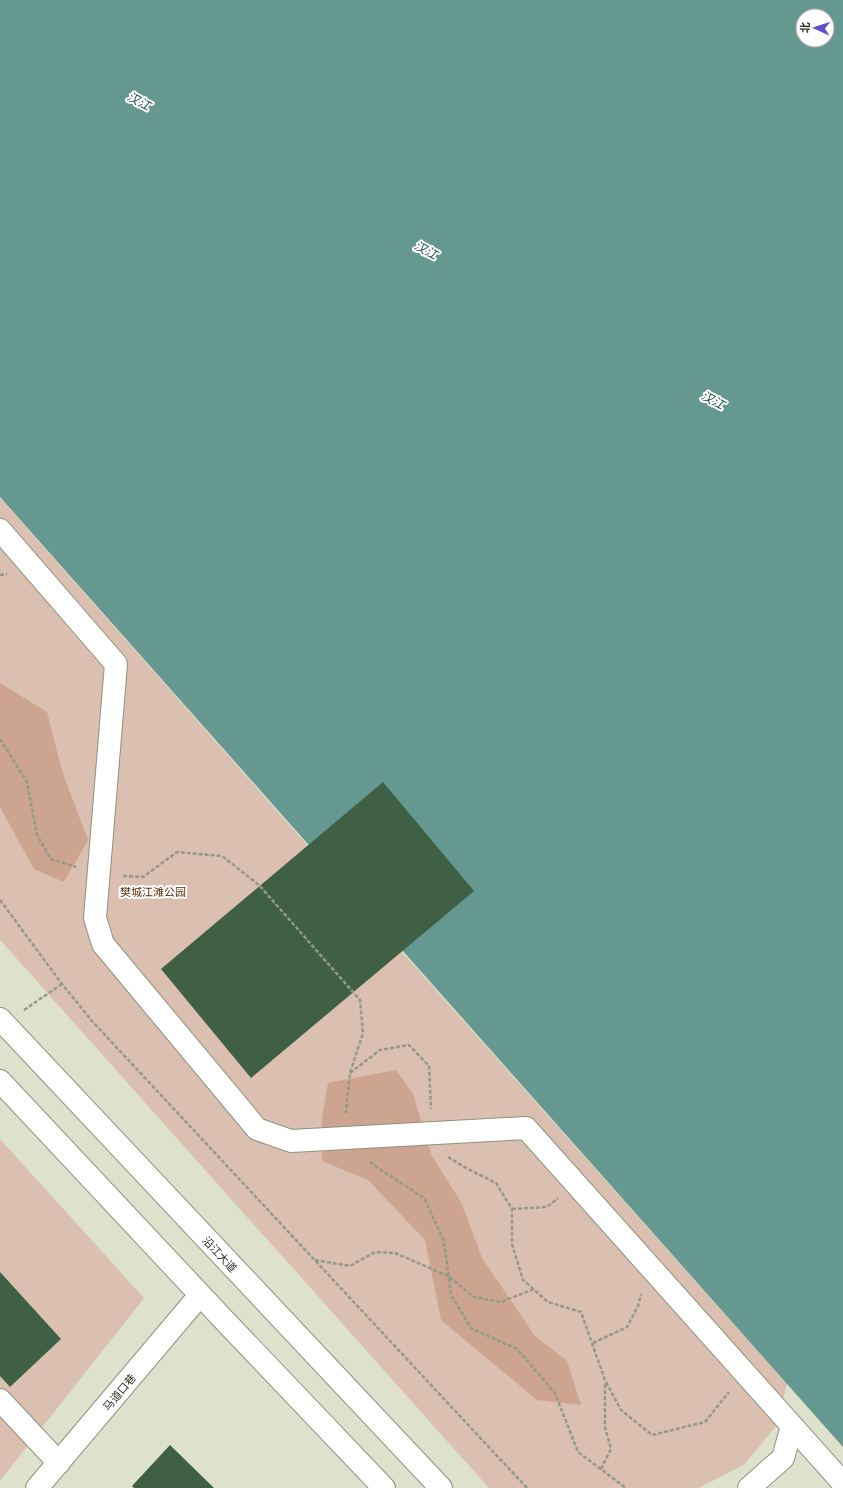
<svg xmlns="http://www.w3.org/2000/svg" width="843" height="1488" font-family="Lato,'Noto Sans SC',sans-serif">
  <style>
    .green { fill: #dbbfb1 }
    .forest { fill: #cca48f }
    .water { fill: #659890; fill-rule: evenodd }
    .building { fill: #406046 }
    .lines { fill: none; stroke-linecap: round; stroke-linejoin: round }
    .minor-casing { stroke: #8e927e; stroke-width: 24 }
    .major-casing { stroke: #8e927e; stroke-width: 24 }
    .path { stroke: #959989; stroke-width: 2.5; stroke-dasharray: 4 2; stroke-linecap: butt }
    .minor { stroke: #fff; stroke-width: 22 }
    .major { stroke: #fff; stroke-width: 22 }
    .labels { text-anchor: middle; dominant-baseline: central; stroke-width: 4; stroke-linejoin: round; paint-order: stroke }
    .park-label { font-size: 11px; fill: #5f2c0b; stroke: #fff }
    .street-label { font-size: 11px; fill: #2c2e26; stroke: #fff }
    .water-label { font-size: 12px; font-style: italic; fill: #1b4943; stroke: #fff }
  </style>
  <rect width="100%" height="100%" fill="#dee2cd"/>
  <!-- green -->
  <path class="green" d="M0,498L401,951L787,1384L776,1426L745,1464L699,1488H489L0,940Z
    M0,1139L144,1298L0,1481Z"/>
  <!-- forest -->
  <path class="forest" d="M0,683L47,712L62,771L88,840L64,882L34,869L0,807Z
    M396,1070L413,1094L432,1156L461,1202L482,1258L535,1336L567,1361L581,1405L537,1400L441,1320L425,1240L368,1180L322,1161V1118L328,1083Z"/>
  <!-- water -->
  <path class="water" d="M0,0H843V1447L0,497ZM803,16H827V40H803Z"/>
  <!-- building -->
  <path class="building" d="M383,782L474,891L251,1078L161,969Z
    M0,1272L61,1339L10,1387L0,1376Z
    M170,1445L214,1488H134L132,1486Z"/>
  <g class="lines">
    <defs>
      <path id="minor" d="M0,530L116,664L95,918L103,944L257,1129L291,1141L526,1128L843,1483
        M0,1400L59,1463
        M37,1488L200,1295
        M749,1488L783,1458L792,1426"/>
      <path id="major" d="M0,1019L441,1488
        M0,1081L223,1319L384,1488"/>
    </defs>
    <!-- minor casing -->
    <use href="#minor" class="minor-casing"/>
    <!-- major casing -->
    <use href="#major" class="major-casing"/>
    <!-- path -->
    <path class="path" d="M0,575L7,574
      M0,739L27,782L37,835L51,859L76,867
      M123,876L143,877L177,852L222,856L259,885L360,1000L363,1033L350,1073L346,1113
      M0,900L62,984L92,1021L527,1488
      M24,1010L62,984
      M350,1073L380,1050L409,1045L429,1066L431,1109
      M448,1157L466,1168L496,1183L512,1209V1244L523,1280L548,1302L581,1312L605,1380L621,1410L652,1435L705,1422L729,1392
      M370,1162L384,1172L424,1198L444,1241L451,1295L471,1328L517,1349L555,1393L578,1452L626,1488
      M512,1209L547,1207L558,1198
      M315,1260L350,1266L375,1252L395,1253L448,1276L474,1297L501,1302L534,1289
      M593,1343L627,1327L638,1306L641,1294
      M601,1469L611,1449L605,1427V1382"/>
    <!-- minor -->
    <use href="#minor" class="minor"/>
    <!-- major -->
    <use href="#major" class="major"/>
  </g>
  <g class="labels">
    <!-- park labels -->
    <g class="park-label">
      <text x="153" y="891">樊城江滩公园</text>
    </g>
    <!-- street labels -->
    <g class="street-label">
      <text transform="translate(220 1254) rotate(47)">沿江大道</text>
      <text transform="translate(119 1392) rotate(-50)">马道口巷</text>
    </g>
    <!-- water labels -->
    <g class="water-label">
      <text transform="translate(139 101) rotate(28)">汉江</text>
      <text transform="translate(426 250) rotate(28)">汉江</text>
      <text transform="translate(713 400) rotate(28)">汉江</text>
    </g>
  </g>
  <!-- north arrow -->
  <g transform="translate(815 28) rotate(273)"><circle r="19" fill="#ffffff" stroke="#ababa8"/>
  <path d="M0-3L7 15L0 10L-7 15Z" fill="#6250c9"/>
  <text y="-6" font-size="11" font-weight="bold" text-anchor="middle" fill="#2c2e26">北</text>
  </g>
</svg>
